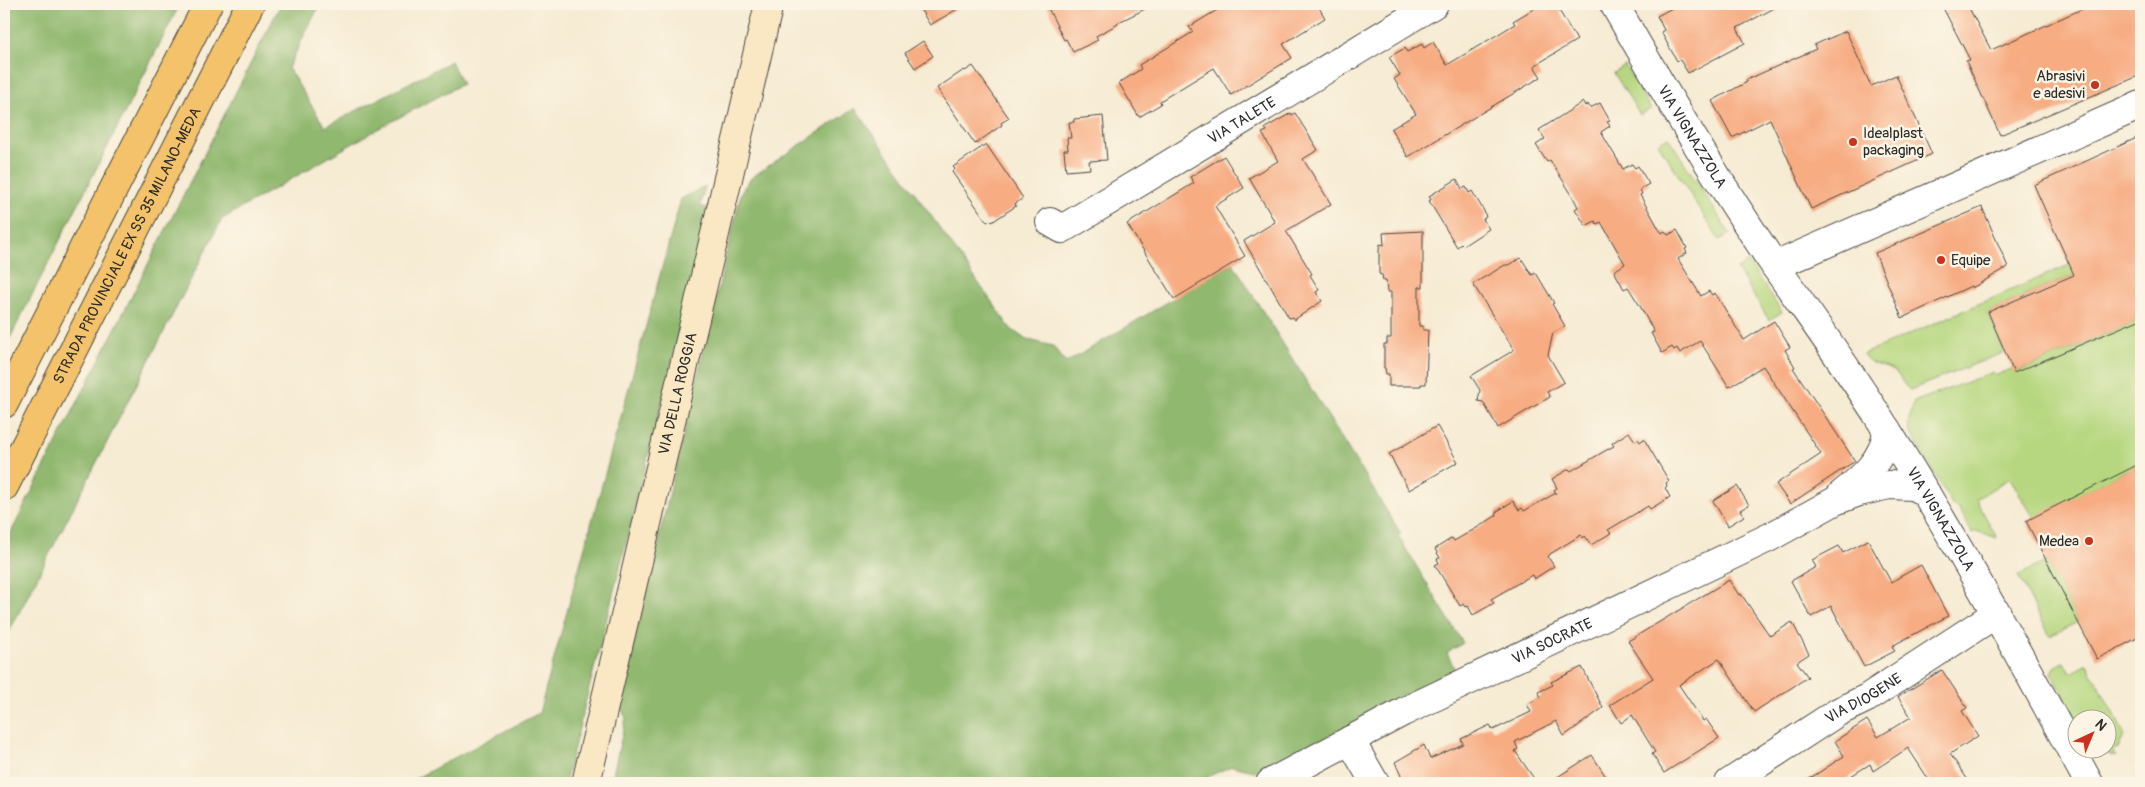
<svg xmlns="http://www.w3.org/2000/svg" width="2145" height="787" font-family="Pangolin,sans-serif">
  <style>
    .green { fill: #b6d77f; stroke: #708155 }
    .forest { fill: #90b86e; stroke: #5e724c }
    .building { fill: #f7ac82 }
    .lines { fill: none; stroke-linecap: round; stroke-linejoin: round }
    .street-casing { stroke: #494844; stroke-width: 30 }
    .secondary-casing { stroke: #494844; stroke-width: 30 }
    .highway-casing { stroke: #494844; stroke-width: 30 }
    .street { stroke: #fff; stroke-width: 28 }
    .secondary { stroke: #fae7c3; stroke-width: 28 }
    .highway { stroke: #f3c26a; stroke-width: 28 }
    .poi-dot { fill: #c8321e; stroke: #fcf5e5; stroke-width: 2 }
    .labels { text-anchor: middle; dominant-baseline: central; stroke-width: 5; stroke-linejoin: round; paint-order: stroke }
    .poi-label { font-size: 15px; fill: #2b2b2b; stroke: #fcf5e5; text-anchor: end }
    .street-label { font-size: 15px; fill: #2b2b2b; stroke: #fcf5e5 }
  </style>
  <rect width="100%" height="100%" fill="#fcf5e5"/>
  <filter id="ink" filterUnits="userSpaceOnUse"><feTurbulence type="fractalNoise" baseFrequency=".02" numOctaves="2"/><feDisplacementMap in="SourceGraphic" scale="10" xChannelSelector="R" yChannelSelector="G"/><feConvolveMatrix kernelMatrix="1 2 1 2 8 2 1 2 1" color-interpolation-filters="sRGB"/></filter>
  <filter id="wash" filterUnits="userSpaceOnUse"><feTurbulence type="fractalNoise" baseFrequency=".0096" numOctaves="4" result="noise"/><feDisplacementMap in="SourceGraphic" scale="20" xChannelSelector="R" yChannelSelector="G"/><feGaussianBlur stdDeviation="1.12" result="paint"/><feColorMatrix in="noise" values="0 0 0 0 0 0 0 0 0 0 0 0 0 0 0 0 0 1.4 0 .05"/><feComposite in="paint" operator="in"/></filter>
  <g filter="url(#wash)">
    <rect width="100%" height="100%" fill="#f6ebd3"/>
    <!-- green -->
    <path class="green" d="M1625,66L1651,109L1640,115L1614,73Z
      M1668,137L1730,234L1719,240L1658,143Z
      M2141,234V246L1988,312L2005,352L1910,390C1903,385 1902,379 1897,374C1888,364 1872,369 1863,354Z
      M1748,262L1782,312L1769,320L1737,269Z
      M2141,319V463L2034,518L2010,478L1976,499L1997,538L1976,531L1972,533L1959,509L1953,506L1910,432L1908,423L1914,402L1993,372L1995,376L2012,368L2015,373Z
      M2047,561L2078,622L2050,636L2018,576Z
      M2064,662L2070,673L2087,664L2125,735L2118,748L2113,751L2117,757L2096,750H2108V720L2077,721L2052,673L2055,667Z"/>
    <!-- forest -->
    <path class="forest" d="M4,4H180L4,350Z
      M281,4H320L288,68L325,127L451,61L462,84L383,126L222,219L4,642V546Z
      M855,108L1011,329L1025,339L1053,346L1066,363L1233,263L1401,534L1398,536L1463,643L1447,653L1457,674L1263,773L1232,766L1209,776L1205,783H611L626,718L619,705L742,190L752,177Z
      M705,186L700,206L711,209L565,783H407L539,713L681,199Z"/>
    <g id="blocks">
      <!-- building -->
      <path class="building" d="M917,4H966L930,25Z
        M1046,4H1155L1117,23L1118,24L1096,36L1098,40L1073,52L1066,39L1064,40Z
        M1227,4H1317L1325,18L1283,44L1292,58L1231,95L1214,68L1160,101L1161,104L1139,117L1119,83L1141,69L1139,65L1193,32L1189,27Z
        M1542,4H1555L1577,40L1534,66L1541,77L1408,157L1391,129L1416,114L1394,79L1400,75L1389,57L1405,48L1407,52L1422,44L1424,48L1433,42L1447,65L1515,24L1513,21Z
        M1680,4H1782L1737,28L1745,43L1688,73L1680,60L1677,61L1661,32L1664,30L1657,16Z
        M1941,4H1967L1991,50L2093,4H2141V75L2000,135L1966,61L1970,60Z
        M1846,31L1871,86L1896,75L1932,154L1811,209L1770,119L1732,138L1712,101L1747,82L1746,80L1816,49L1814,45Z
        M923,41L933,56L915,68L905,53Z
        M973,66L1009,118L1001,123L1002,125L975,144L937,88L964,70L965,71Z
        M1583,102L1585,106L1588,104L1590,108L1600,103L1610,121L1607,122L1610,126L1601,132L1605,139L1623,169L1632,164L1635,168L1638,166L1649,184L1640,189L1642,194L1640,195L1659,229L1662,233L1665,231L1668,235L1677,230L1687,248L1685,249L1687,253L1678,259L1701,296L1709,291L1712,295L1715,293L1744,340L1774,321L1790,347L1785,350L1795,367L1793,368L1855,461L1790,504L1776,484L1821,454L1763,366L1729,387L1700,341L1680,353L1677,348L1674,350L1672,347L1662,353L1651,333L1654,332L1640,306L1628,287L1624,289L1614,271L1625,264L1601,222L1597,224L1595,221L1586,226L1575,209L1578,207L1572,195L1550,160L1547,162L1536,145L1545,139L1539,130Z
        M1291,113L1292,115L1295,113L1318,150L1303,159L1331,204L1286,231L1312,274L1310,275L1319,290L1316,292L1322,301L1294,320L1292,317L1289,318L1244,241L1275,222L1249,178L1278,161L1262,133L1267,131L1265,128Z
        M1103,116L1107,160L1089,161L1090,169L1066,171L1064,150H1068L1067,138H1071L1069,122H1074V119Z
        M2141,136V319L2014,373L1988,312L2074,275L2034,185Z
        M986,144L1023,198L1015,204L1016,206L992,222L990,220L987,222L952,172L955,169L953,167Z
        M1224,156L1244,188L1215,206L1245,256L1174,299L1127,224L1194,183L1190,177Z
        M1457,179L1462,189L1466,187L1469,193L1472,191L1484,211L1486,217L1483,219L1489,229L1463,246L1461,244L1457,247L1429,201L1431,200L1429,196Z
        M1982,207L2008,267L1972,288L1971,286L1902,318L1875,253Z
        M1423,231V287H1419V326H1423V330H1428L1426,384H1421V386H1389V374H1386L1385,368H1384V344H1387V338H1391V292H1387L1386,281H1383L1382,275L1379,274V250L1380,244L1384,245L1383,233Z
        M1521,258L1532,275L1536,273L1554,303L1552,304L1565,326L1553,333L1548,355L1564,382L1547,392L1550,397L1498,428L1483,402L1478,401L1480,390L1471,376L1514,350L1473,284L1505,265H1508Z
        M1437,426L1458,462L1409,490L1389,454Z
        M1629,432L1635,441L1638,439L1640,442L1644,439L1669,481L1666,483L1667,486L1665,488L1670,497L1650,509L1648,506L1608,530L1611,533L1591,545L1585,536L1583,538L1581,535L1550,554L1548,557L1554,566L1534,579L1532,575L1510,588L1491,599L1494,603L1473,615L1468,606L1466,607L1464,604L1460,606L1435,565L1439,563L1437,559L1440,558L1435,549L1452,538L1454,541L1480,526L1497,515L1496,512L1513,501L1519,510L1522,508L1524,511L1556,493L1554,490L1557,488L1552,479L1569,469L1571,471L1603,452L1614,446L1612,443Z
        M2141,463V636L2097,659L2026,521Z
        M1737,486L1749,505L1740,510L1744,516L1728,526L1713,501Z
        M1868,540L1891,582L1921,565L1948,616L1892,646L1895,651L1864,667L1831,606L1811,617L1791,581L1816,567L1812,560L1839,546L1843,553Z
        M1729,580L1739,595L1741,594L1770,636L1792,622L1809,654L1797,662L1808,677L1754,712L1719,659L1679,685L1703,721L1706,719L1719,738L1664,773L1652,754L1655,752L1632,715L1621,723L1610,705L1653,678L1628,641Z
        M1582,667L1603,708L1564,736L1556,721L1515,742L1518,749L1515,751L1537,783H1404L1395,762L1424,745L1430,759L1463,744L1461,739L1490,725L1493,730L1531,712L1527,704L1541,697L1538,692L1553,685L1551,682Z
        M1942,670L1967,708L1962,711L1978,736L1950,754L1970,783H1931L1908,748L1873,771L1870,764L1840,783H1803L1844,756L1835,741L1867,720L1878,737L1911,717L1898,697Z
        M1592,755L1610,783H1548Z"/>
    </g>
  </g>
  <g filter="url(#ink)">
    <use href="#blocks" fill-opacity="0" stroke="#494844" stroke-width="1"/>
    <g class="lines">
      <defs>
        <g id="street">
          <path id="s1" d="M1614,4C1665,93 1717,181 1775,266C1809,315 1844,363 1876,413C1953,533 2021,658 2089,783"/>
          <path id="s2" d="M1050,222L1062,229L1434,4"/>
          <path d="M1775,266L2141,105"/>
          <path d="M1841,495C1862,478 1885,459 1887,430"/>
          <path d="M1350,740L1375,783"/>
          <path id="s3" d="M1270,783L1403,712L1770,537L1835,501L1859,492L1889,485L1913,486L1926,493"/>
          <path id="s4" d="M1729,783L1838,712L1867,698L1997,613"/>
        </g>
        <g id="secondary">
          <path id="s5" d="M586,783L769,4"/>
        </g>
        <g id="highway">
          <path d="M4,404L208,4"/>
          <path id="s6" d="M4,487L250,4"/>
        </g>
      </defs>
      <!-- street casing -->
      <use href="#street" class="street-casing"/>
      <!-- secondary casing -->
      <use href="#secondary" class="secondary-casing"/>
      <!-- highway casing -->
      <use href="#highway" class="highway-casing"/>
      <!-- street -->
      <use href="#street" class="street"/>
      <!-- secondary -->
      <use href="#secondary" class="secondary"/>
      <!-- highway -->
      <use href="#highway" class="highway"/>
    </g>
  </g>
  <!-- markers -->
  <g class="poi-dot">
    <circle cx="2095" cy="85" r="5"/>
    <circle cx="1853" cy="142" r="5"/>
    <circle cx="1941" cy="260" r="5"/>
    <circle cx="2089" cy="541" r="5"/>
  </g>
  <g class="labels">
    <!-- poi labels -->
    <g class="poi-label">
      <text x="2085" y="76">Abrasivi<tspan x="2085" dy="17">e adesivi</tspan></text>
      <text x="1863" y="133" text-anchor="start">Idealplast<tspan x="1863" dy="17">packaging</tspan></text>
      <text x="1951" y="260" text-anchor="start">Equipe</text>
      <text x="2079" y="541">Medea</text>
    </g>
    <!-- street labels -->
    <g class="street-label">
      <text stroke="none"><textPath href="#s2" startOffset="224">VIA TALETE</textPath></text>
      <text stroke="none"><textPath href="#s1" startOffset="154">VIA VIGNAZZOLA</textPath></text>
      <text stroke="none"><textPath href="#s6" startOffset="271">STRADA PROVINCIALE EX SS 35 MILANO-MEDA</textPath></text>
      <text stroke="none"><textPath href="#s5" startOffset="400">VIA DELLA ROGGIA</textPath></text>
      <text stroke="none"><textPath href="#s1" startOffset="610">VIA VIGNAZZOLA</textPath></text>
      <text stroke="none"><textPath href="#s3" startOffset="316">VIA SOCRATE</textPath></text>
      <text stroke="none"><textPath href="#s4" startOffset="159">VIA DIOGENE</textPath></text>
    </g>
  </g>
  <!-- margin -->
  <rect width="2145" height="787" fill="none" stroke="#fcf5e5" stroke-width="20"/>
  <!-- north arrow -->
  <g transform="translate(2092 734) rotate(44)"><circle r="24" fill="#fcf5e5" stroke="#a8a49b"/>
  <path d="M0-4L9 19L0 12L-9 19Z" fill="#c8321e"/>
  <text y="-8" font-size="14" font-weight="bold" text-anchor="middle" fill="#2b2b2b">N</text>
  </g>
</svg>
